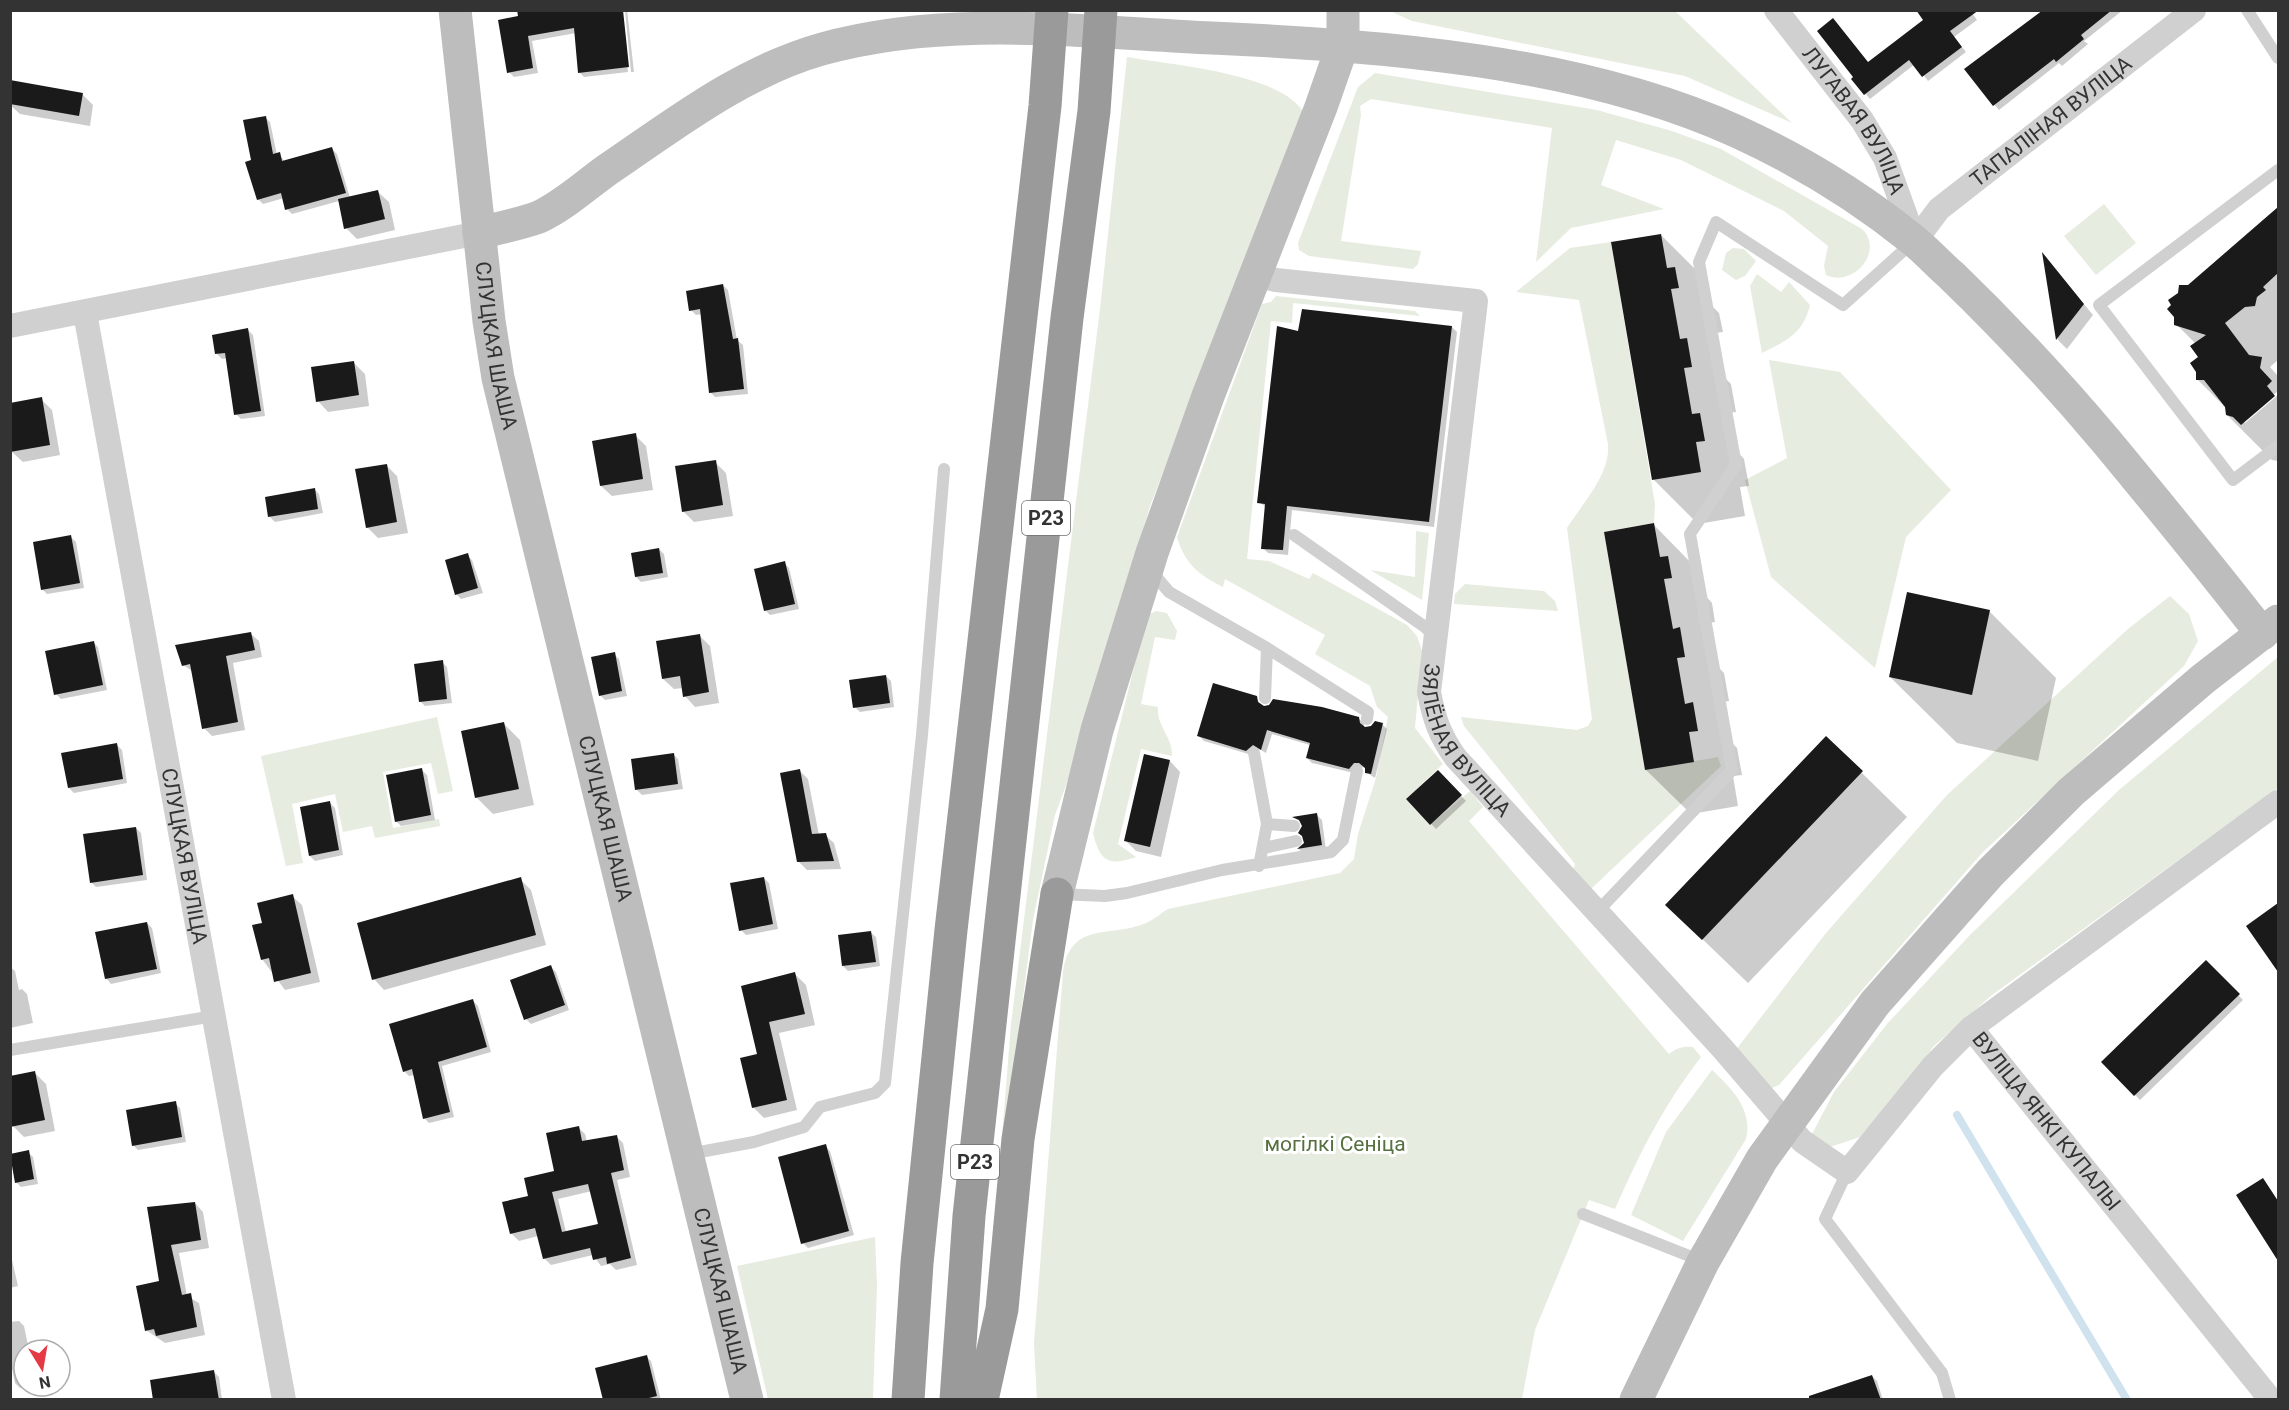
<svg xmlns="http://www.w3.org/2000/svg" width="2289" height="1410" font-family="Roboto,sans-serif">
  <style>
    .green { fill: #e6ecdf }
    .shadow { fill: #0003; fill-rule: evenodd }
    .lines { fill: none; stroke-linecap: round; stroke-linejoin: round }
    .stream { stroke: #cfe2ee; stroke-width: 8 }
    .building { fill: #1a1a1a; fill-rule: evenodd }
    .lane { stroke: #d0d0d0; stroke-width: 12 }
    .street { stroke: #d0d0d0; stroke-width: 24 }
    .secondary { stroke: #bdbdbd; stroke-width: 33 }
    .highway { stroke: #9a9a9a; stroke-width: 33 }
    .labels { text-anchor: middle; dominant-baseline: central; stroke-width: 6; stroke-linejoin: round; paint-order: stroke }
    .shield { fill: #fff; stroke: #707070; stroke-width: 1.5 }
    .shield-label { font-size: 20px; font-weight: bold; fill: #333 }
    .street-label { font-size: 21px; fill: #333; stroke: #fff }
    .park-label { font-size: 21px; fill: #56703f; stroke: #fff }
  </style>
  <rect width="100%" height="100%" fill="#fff"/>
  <!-- green -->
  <path class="green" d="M1390,11H1675L1792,123L1685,76L1412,21Z
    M1127,57C1170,65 1285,73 1305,115L1150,506L1080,747L1055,815L1033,920L997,1199L1011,1024L1100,309Z
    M1375,73L1597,110L1672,131L1721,149L1862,229C1885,251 1853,288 1826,275L1824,266L1828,246L1784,211L1681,160L1616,140L1601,185L1664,209L1571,228L1536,262L1552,128L1371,99L1360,106L1361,115L1341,241L1421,251L1418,264L1413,269L1309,256L1299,250L1298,243L1358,87Z
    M2104,204L2136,243L2096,275L2064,236Z
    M1611,242L1655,504L1654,523L1604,532L1645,770L1718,757L1721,766L1591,889L1573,870L1575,864L1464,726L1461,717L1577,730L1588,726L1592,719L1567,528C1582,504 1611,474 1608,444L1579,300L1516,292L1570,248Z
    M1733,248L1744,249L1756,261L1745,276L1736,280L1722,270L1726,253Z
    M1757,274L1781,292L1789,282L1810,305C1803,334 1786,341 1762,353L1750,286Z
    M1276,296L1415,311L1420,316L1293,303L1292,323L1271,321L1247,559L1269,561L1309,579L1313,573L1407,625L1417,636L1422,651L1415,728L1443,764L1406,799L1430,825L1470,791L1483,807L1469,821L1669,1054C1677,1048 1682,1046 1693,1047L1701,1057C1662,1108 1641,1151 1615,1209L1589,1200L1535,1330L1522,1399L1037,1400L1034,1343L1063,972C1071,919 1113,939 1148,922C1155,919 1161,913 1168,909L1340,873L1354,859L1358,834L1376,778L1388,717L1377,707L1370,686L1315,654L1325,635L1225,579L1223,587C1199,575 1185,564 1177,537L1262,304L1271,302Z
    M1769,360L1840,372L1951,490L1906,537L1875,668L1771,577L1745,480L1787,458Z
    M1416,531L1429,533L1422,600L1370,570L1415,577Z
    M1465,584L1544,591L1555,601L1558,611L1454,604L1455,594Z
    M2170,596L2189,614L2198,641L2184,666L1982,853L1779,1085L1772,1088L1735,1051L1826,933L1947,795L2128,629Z
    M1156,611L1167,613L1177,631L1175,640L1155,637L1141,704L1158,707C1156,726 1173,737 1172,756L1141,749L1118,844L1136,857C1108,867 1100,861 1093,833L1147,615Z
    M2278,657V788L1992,995L1934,1046L1901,1090L1860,1137L1827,1148L1812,1134L1834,1092L1887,1024L1970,935L2119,790Z
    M437,717L453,791L438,794L431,763L383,772L393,828L439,819L440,826L375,838L372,826L343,832L335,794L292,804L303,863L286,866L261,756Z
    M1712,1070C1732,1089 1753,1109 1746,1139L1683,1241L1631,1215L1666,1132Z
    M875,1237L877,1286L873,1399H768L737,1266Z"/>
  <!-- shadow -->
  <path class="shadow" d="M622,10L628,72L584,77L579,72L576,33L532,41L538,73L514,77L509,72L520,17Z
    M625,10H627L634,72H631Z
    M1970,10L1977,20L1954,37L1966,52L1928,81L1915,64L1870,99L1853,79L1868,64Z
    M2046,10H2123L2084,41L2088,44L2062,66L2059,63L1999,110L1966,70Z
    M10,94H82L93,105L90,126L20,114L10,105Z
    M265,117L270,122L277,155L279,154L285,162L332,149L337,154L350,198L378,192L389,202L395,230L357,239L346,228L339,201L292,214L287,209L284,198L263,204L258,199L253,161Z
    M2278,209V360L2270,367L2278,376V391L2243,421L2245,423L2278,395V461L2272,460L2227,415V409L2197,379L2200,357L2196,344L2176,324L2188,286Z
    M1661,235L1706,280L1710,304L1719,313L1723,332L1715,333L1722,375L1731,384L1736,412L1728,413L1735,449L1744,459L1749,486L1740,487L1745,516L1698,524L1654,480Z
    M2044,256L2093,315L2067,349L2058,340Z
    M723,285L728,290L737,340L743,345L748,394L715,397L710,392L702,314L696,315L691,310Z
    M1452,327L1457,332L1434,527L1292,510L1288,555L1268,553L1263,548L1266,507L1259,502L1300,333Z
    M248,330L253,335L265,416L241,419L236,414L228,358L222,359L217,354Z
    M354,363L365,374L369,406L328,412L318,401Z
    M41,399L52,410L60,455L23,462L12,452Z
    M635,435L646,446L653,490L612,496L601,486Z
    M715,462L726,473L733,516L694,522L683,511Z
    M386,465L397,476L408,533L378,538L367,527Z
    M314,489L319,494L323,513L275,522L270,517Z
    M1654,525L1698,570L1703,593L1712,603L1715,622L1708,623L1715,664L1724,673L1729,701L1721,702L1728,739L1737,748L1742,775L1733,776L1738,806L1691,814L1646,770Z
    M71,537L76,542L84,588L47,594L42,589Z
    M659,549L664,554L668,577L641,582L636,577Z
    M467,555L472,560L483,593L461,599L456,594Z
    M784,563L789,568L799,609L770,615L765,610Z
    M1989,611L2056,678L2038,761L1957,743L1890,677Z
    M251,634L259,641L262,657L233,663L245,730L212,736L204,728L194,672L183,665Z
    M699,635L710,646L719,703L695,707L685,696L683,688L674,689L663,679Z
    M93,642L98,647L107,690L61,699L56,694Z
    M614,654L619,659L627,696L605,700L600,695Z
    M442,662L447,667L452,703L425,706L420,701Z
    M886,676L891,681L894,707L860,712L855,707Z
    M1256,697L1262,707L1358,718L1364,723V729L1382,724L1387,729L1375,778L1366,772V767L1359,768L1354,773L1312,763L1307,758L1310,745L1272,734L1266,753L1259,749L1252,755L1204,741L1199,736Z
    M504,724L520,740L534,805L493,814L477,798Z
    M1826,738L1907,817L1748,983L1667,905Z
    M117,745L122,750L127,783L74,793L69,788Z
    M673,754L678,759L683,789L642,795L637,790Z
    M1170,761L1180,772L1161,857L1136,851L1125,840Z
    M422,770L427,775L435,820L401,826L396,821Z
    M799,770L808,779L819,835H825L834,843L841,869L807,870L798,861Z
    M1438,772L1466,801L1436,829L1408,799Z
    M330,803L335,808L343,855L315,861L310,856Z
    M1317,815L1322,820L1326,850L1303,854L1299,849L1306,843L1302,823L1295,818Z
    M136,828L141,833L147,880L96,887L91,882Z
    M764,878L769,883L778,929L746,935L741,930Z
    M520,879L531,890L546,945L384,990L374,979Z
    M292,896L302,905L320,982L285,990L262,959L263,924Z
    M2278,905V963L2276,964L2248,926Z
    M147,923L152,928L161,973L111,984L106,978Z
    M870,932L876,937L880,966L848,971L843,966Z
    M2206,962L2243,1000L2140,1100L2103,1062Z
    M10,967L15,971L19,990L22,989L27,994L33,1023L10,1028Z
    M551,967L556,972L569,1010L531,1024L526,1019Z
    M795,974L806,985L815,1025L779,1033L797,1110L764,1118L753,1107L759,1055L742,987Z
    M473,1001L478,1006L491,1052L442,1066L454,1117L429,1123L424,1118L414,1075L409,1076L404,1071Z
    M35,1073L46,1084L55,1131L24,1137L13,1126Z
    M175,1103L180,1108L186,1142L138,1150L133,1145Z
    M578,1127L585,1134L587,1142L616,1136L623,1143L630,1177L617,1180L637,1265L616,1270L610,1264L601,1266L593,1255L551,1265L544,1258L538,1236L519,1241L512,1234L504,1203L530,1197L555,1172ZM592,1191L600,1225L566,1232L558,1199Z
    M825,1146L830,1151L854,1235L808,1248L803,1243Z
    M28,1152L33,1157L38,1184L21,1187L16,1182Z
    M2263,1179L2278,1201V1247L2275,1250Z
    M195,1203L203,1212L209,1248L179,1253L187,1296L199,1303L205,1335L165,1343L146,1330L161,1283L149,1208Z
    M10,1251L18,1286L10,1288Z
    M19,1321L24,1326L29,1350H24V1386H29L20,1388L15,1383L10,1359V1322Z
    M646,1356L651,1361L661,1400H604Z
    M214,1372L219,1377L222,1400H155Z
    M1872,1376L1877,1381L1883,1400H1828Z"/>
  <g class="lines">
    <!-- stream -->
    <path class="stream" d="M1957,1115L2127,1400"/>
  </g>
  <!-- building -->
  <path class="building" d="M517,10H623L629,67L578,73L574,28L528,36L533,68L507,73L498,20L518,16Z
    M1916,10H1979L1950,31L1962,47L1922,77L1909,60L1864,95L1851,79L1853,77L1817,31L1833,18L1868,62L1923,20Z
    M2043,10H2112L2081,35L2084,39L2056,62L2054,59L1993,106L1964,69Z
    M10,80L83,93L79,116L10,104Z
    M266,116L273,154L280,152L282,161L332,147L346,193L285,210L281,193L257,200L245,162L251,160L243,120Z
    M378,190L385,219L344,229L338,199Z
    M2278,207V273L2263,287L2266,290L2257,297L2255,306L2245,307L2225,323L2249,355L2262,357L2260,368L2272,381L2267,386L2275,396L2241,425L2233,417L2226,415L2225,407L2204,380H2196V372L2190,363L2198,357L2190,346L2206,335L2174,325V317L2167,309L2171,305L2168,300L2178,293L2179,285H2188Z
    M1661,234L1667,268L1675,267L1677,278L1679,288L1671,289L1680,339L1687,338L1692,367L1684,368L1692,414L1700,413L1705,441L1696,442L1701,472L1652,480L1611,242Z
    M2042,252L2084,304L2056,340Z
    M723,284L733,339L738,338L744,389L709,393L700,309L689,311L686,291Z
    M1302,309L1452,326L1429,522L1287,506L1283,550L1261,549L1265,504L1257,503L1277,326L1298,331Z
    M248,328L261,411L234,415L225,353L215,354L212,335Z
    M354,361L359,395L316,402L311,367Z
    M42,397L50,445L10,452V403Z
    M636,433L643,479L600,486L592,441Z
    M716,460L723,505L682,512L675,466Z
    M387,464L397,522L366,528L355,469Z
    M315,488L318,509L268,517L265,497Z
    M1654,523L1660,557L1668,556L1672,578L1664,579L1673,629L1680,627L1685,657L1677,658L1685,704L1693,702L1698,731L1689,732L1694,762L1645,770L1604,532Z
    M71,535L80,583L41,590L33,542Z
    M659,548L663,573L635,577L631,553Z
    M468,553L478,588L455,595L445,560Z
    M785,561L795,604L764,611L754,569Z
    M1907,592L1990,610L1972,695L1889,677Z
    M251,632L255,650L226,656L238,722L202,729L190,664L182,666L175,645Z
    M700,634L709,692L683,697L680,676L662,679L656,641Z
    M94,641L103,685L54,695L45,651Z
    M615,652L622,691L599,696L591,657Z
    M443,660L447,699L419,702L414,664Z
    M886,675L890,703L853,708L849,680Z
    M1213,683L1257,696L1258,702L1264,706L1269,705L1273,699L1322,707L1359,717L1360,723L1365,727L1371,726L1375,721L1383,723L1371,774L1365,773V768L1359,763H1354L1349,769L1306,758L1310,743L1267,730L1261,750L1253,745L1246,751L1197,736Z
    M504,722L519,789L475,798L461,731Z
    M1826,736L1863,771L1702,940L1665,905Z
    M117,743L123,779L68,788L61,753Z
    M674,753L678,784L635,790L631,759Z
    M1144,754L1170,760L1150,847L1124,841Z
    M422,768L431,815L395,822L386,775Z
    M800,769L812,834L826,833L834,861L797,862L780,773Z
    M1438,770L1462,795L1430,825L1406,799Z
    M330,801L339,850L309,856L300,807Z
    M1317,813L1322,845L1297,849L1304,843L1302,836L1298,833L1302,826L1299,820L1292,817Z
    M136,827L143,875L90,883L83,834Z
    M521,877L536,935L372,980L357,923Z
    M764,877L773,924L739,931L730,883Z
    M293,894L311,973L274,982L269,958L261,960L252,925L262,923L257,903Z
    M2278,903V972L2246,926Z
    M147,922L157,969L105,979L95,932Z
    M871,931L876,962L842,966L838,935Z
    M2206,960L2240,994L2134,1096L2101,1062Z
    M551,965L565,1005L524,1020L510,980Z
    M795,972L805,1014L769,1022L787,1100L752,1108L740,1058L757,1054L741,986Z
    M473,999L487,1047L438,1062L450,1112L423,1119L412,1069L403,1072L389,1024Z
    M35,1071L45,1120L10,1127V1076Z
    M176,1101L182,1137L132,1146L126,1110Z
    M579,1126L582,1141L617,1135L624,1170L611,1173L631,1258L607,1264L606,1257L593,1260L590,1248L543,1259L535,1228L510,1234L502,1202L528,1196L524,1178L554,1171L546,1133ZM588,1184L598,1224L562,1232L552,1192Z
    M826,1144L849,1231L801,1244L778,1157Z
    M29,1150L34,1179L15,1183L10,1154Z
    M2263,1178L2278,1201V1261L2236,1195Z
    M195,1202L201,1240L171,1245L182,1295L191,1293L197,1327L156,1336L154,1329L145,1331L136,1286L159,1281L147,1207Z
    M647,1355L657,1396L641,1400H603L595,1368Z
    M214,1370L219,1400H153L150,1380Z
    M1872,1375L1881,1400H1809V1396Z"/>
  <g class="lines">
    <!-- lane -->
    <path class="lane" d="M2247,10L2278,58
      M2278,170L2099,305L2233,480L2278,446
      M1294,535L1425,627L1436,638
      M1154,569L1158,579L1169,592L1267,648L1265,698
      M1267,648L1368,712L1367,719
      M1254,753L1267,824L1259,866
      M1267,824L1294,826
      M1264,848L1296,841
      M1058,894L1105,896L1127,893L1222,870L1331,852L1343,840L1357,771
      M1596,913L1732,770L1690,534L1736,465L1699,262L1716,222L1843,305L1913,242
      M10,1050L214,1016
      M689,1154L754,1142L804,1127L820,1107L875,1093L885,1083L922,735L944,469
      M1847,1172L1825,1219L1942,1373L1950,1400
      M1583,1214L1702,1261"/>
    <!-- street -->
    <g class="street">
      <path id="s1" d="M1776,10L1862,120L1885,158L1915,241"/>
      <path id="s2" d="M1915,241L1939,209L2194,10"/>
      <path id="s3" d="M1255,275L1276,280L1476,301L1429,692C1434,719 1440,736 1456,758L1722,1048L1802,1141L1847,1172L1933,1066L1971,1028L2278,802"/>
      <path id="s4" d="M85,313L284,1400"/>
      <path d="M10,326L479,233"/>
      <path id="s5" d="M1971,1028L2271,1400"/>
    </g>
    <!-- secondary -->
    <g class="secondary">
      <path id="s6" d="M455,10L489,321L498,378L747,1400"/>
      <path d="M479,233C498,228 520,224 539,217C563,206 586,185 607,170C675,124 741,72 822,49C948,14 1083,32 1212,38C1384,46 1579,60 1738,132C1799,160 1861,198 1913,240C1927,251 1938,264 1951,275C2006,328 2057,383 2106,441C2159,505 2211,568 2262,634"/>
      <path d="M1057,894L1097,730L1152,553L1208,396L1321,107L1343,44V10"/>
      <path d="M1636,1400L1703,1262L1762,1159L1875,1003L1990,873L2071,792L2203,679L2278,621"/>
    </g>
    <!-- highway -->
    <path class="highway" d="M908,1400L917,1263L951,930L1045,106L1052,10
      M956,1400L969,1216L1067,318L1094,111L1101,10
      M982,1400L1002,1309L1018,1139L1057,894"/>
  </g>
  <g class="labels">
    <!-- shield labels -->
    <g class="shield">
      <rect x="1022" y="501" width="48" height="34" rx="4.5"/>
      <rect x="951" y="1145" width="48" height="34" rx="4.5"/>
    </g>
    <g class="shield-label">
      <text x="1046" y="518">Р23</text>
      <text x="975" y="1162">Р23</text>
    </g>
    <!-- street labels -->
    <g class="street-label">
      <text stroke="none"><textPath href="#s1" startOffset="136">ЛУГАВАЯ ВУЛІЦА</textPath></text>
      <text stroke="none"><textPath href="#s2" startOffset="182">ТАПАЛІНАЯ ВУЛІЦА</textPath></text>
      <text stroke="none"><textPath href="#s6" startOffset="338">СЛУЦКАЯ ШАША</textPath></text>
      <text stroke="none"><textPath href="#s3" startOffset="676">ЗЯЛЁНАЯ ВУЛІЦА</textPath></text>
      <text stroke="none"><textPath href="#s6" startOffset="824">СЛУЦКАЯ ШАША</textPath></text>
      <text stroke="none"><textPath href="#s4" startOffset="552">СЛУЦКАЯ ВУЛІЦА</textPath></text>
      <text stroke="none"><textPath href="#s5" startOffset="120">ВУЛІЦА ЯНКІ КУПАЛЫ</textPath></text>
      <text stroke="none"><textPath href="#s6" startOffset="1310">СЛУЦКАЯ ШАША</textPath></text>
    </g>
    <!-- park labels -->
    <g class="park-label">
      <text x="1335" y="1144">могілкі Сеніца</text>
    </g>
  </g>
  <!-- border -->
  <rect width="2289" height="1410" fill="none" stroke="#333333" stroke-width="24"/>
  <!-- north arrow -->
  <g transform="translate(42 1368) rotate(169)"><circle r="28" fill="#ffffff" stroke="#adadad" stroke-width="1.5"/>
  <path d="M0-4.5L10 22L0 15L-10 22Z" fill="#e63946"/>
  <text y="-9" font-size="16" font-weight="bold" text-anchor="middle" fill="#333333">N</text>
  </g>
</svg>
